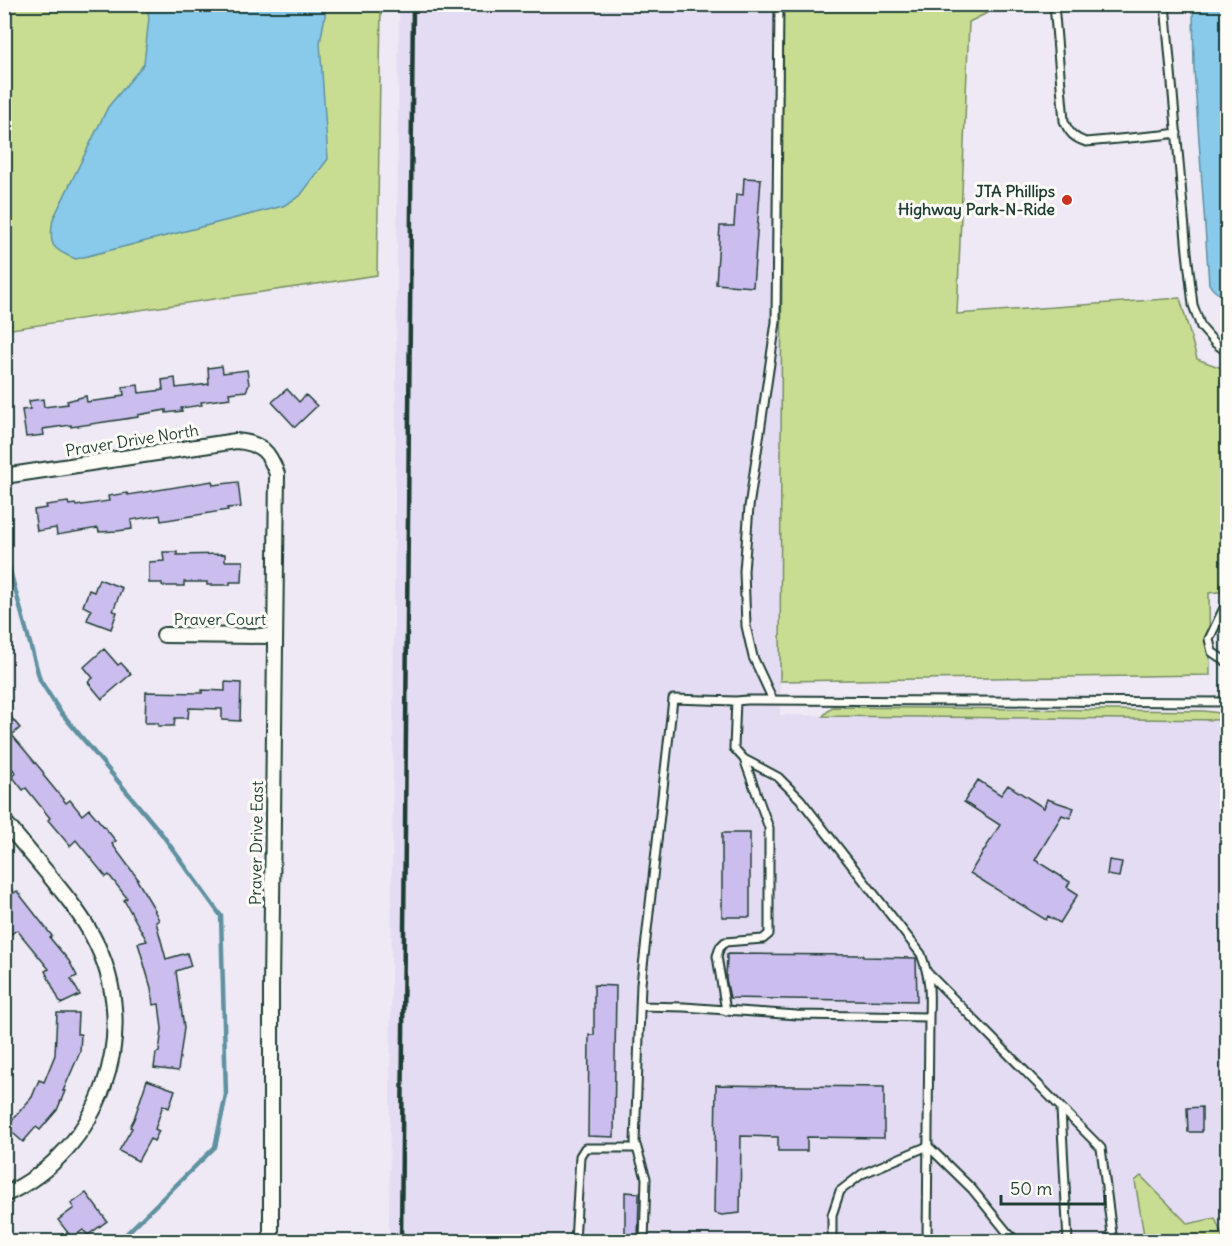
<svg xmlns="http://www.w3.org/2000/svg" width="1232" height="1246" font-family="Delius,sans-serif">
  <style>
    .built { fill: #e4dcf2 }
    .green { fill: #c9dd92; stroke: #748d63; stroke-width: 1.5 }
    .water { fill: #89c9ea; stroke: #5f91a1; stroke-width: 1.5 }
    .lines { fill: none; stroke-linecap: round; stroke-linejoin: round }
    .stream { stroke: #5f91a1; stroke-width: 4.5 }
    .building { fill: #cbbdee; stroke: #1f3d34; stroke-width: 1.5 }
    .lane-casing { stroke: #1f3d34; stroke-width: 11 }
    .street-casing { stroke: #1f3d34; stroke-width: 18 }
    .lane { stroke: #fdfcf7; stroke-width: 7 }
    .street { stroke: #fdfcf7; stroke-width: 14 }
    .rail { stroke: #1f3d34; stroke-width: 4.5 }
    .poi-dot { fill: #c8321e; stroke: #fdfcf7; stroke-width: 2 }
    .labels { text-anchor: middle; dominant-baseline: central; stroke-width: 6; stroke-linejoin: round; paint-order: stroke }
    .poi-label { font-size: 16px; font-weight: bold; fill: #1f3d34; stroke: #fdfcf7; text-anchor: end }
    .street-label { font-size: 16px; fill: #1f3d34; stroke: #fdfcf7 }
  </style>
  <rect width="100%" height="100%" fill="#eee9f4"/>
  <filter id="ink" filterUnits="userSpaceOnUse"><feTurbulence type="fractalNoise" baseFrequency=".0167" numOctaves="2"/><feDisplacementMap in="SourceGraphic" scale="12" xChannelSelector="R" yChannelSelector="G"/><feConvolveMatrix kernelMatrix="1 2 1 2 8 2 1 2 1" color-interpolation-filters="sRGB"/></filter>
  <g filter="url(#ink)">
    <!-- built -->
    <path class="built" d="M399,5H783L780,715L1227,720V1241L389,1242Z"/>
    <!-- green -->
    <path class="green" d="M4,5H381L377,275L5,330Z
      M783,5H1003L969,22L957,314L1180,298L1197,359L1227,370V591L1209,593L1210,675L780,681Z
      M832,707L1204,711L1227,714L1228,720L823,716Z
      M1141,1176L1188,1224L1215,1218L1224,1241H1145L1135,1181Z"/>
    <!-- water -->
    <path class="water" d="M146,5H327L320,43L328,159L300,196L283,206L76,259C52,249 48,246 53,219L108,107L144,64L149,17Z
      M1193,5H1227L1228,295C1219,296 1213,291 1209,284L1194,69Z"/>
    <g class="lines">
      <!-- stream -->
      <path class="stream" d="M4,549L40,680L59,710L161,833L221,916L226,1095L215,1147L118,1242"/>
    </g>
    <!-- building -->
    <path class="building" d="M744,178L761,179L753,287L716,284L720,226H734L736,194L743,195Z
      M222,366L223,373L247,370L249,385L246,391L229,393L230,398L201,402L202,405L181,408L182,411L166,413V410L138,415V417L71,427V425L43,429L44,435L26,437L22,410L30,409L29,401L43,399L44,407L68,404L67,401L86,396L87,402L117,398V396L124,395L123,387L138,385L139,393L163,390L162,380L175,378L176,388L209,384L208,368Z
      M287,389L299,402L306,395L317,406L295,427L272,402Z
      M212,481L213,485L238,482L241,507L227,508L228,510L161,521L160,515L131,520L132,529L117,531L99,532L98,528L57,535L56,528L37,531L34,510L47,508L46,505L68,502L69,505L75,504L76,506L109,501L108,496L127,493L128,495Z
      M163,552H177V555L225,554V561H243L242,582H230V585H207V582H184V586H162V583H149V562L164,561Z
      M99,579L122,588L113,611L117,612L111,629L87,620L91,610L83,606L89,590L94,592Z
      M104,649L118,665L121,663L131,674L102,699L88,682L93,678L84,667Z
      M225,682L241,683L240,721L222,720V709L189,708L188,718H175L174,726H158V723H145L146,692L202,693V690L225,691Z
      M4,709L20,728L12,735L43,772L44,774L43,775L66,803L70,800L82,815L89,809L116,841L112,844L138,879L137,880L155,910H154L159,920L156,922L166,959L187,953L191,966L176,971L184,1028L178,1071L154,1068L156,1053L159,1052L162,1029L159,1004L153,1005L151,988L138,943L147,941L124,900L127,898L109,875L106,877L76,840L70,846L48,820L50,818L26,788L23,790L12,776L16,773L4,759Z
      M978,780L1001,795L1008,785L1044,808L1047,799L1074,808L1070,818L1062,815L1035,860L1070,882L1067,887L1078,894L1060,923L1048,916L1046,920L970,873L1000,825L964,802Z
      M722,833H750V917H722Z
      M1109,860L1122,862L1119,877L1107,875Z
      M4,881L14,893L17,891L52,936L50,938L69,961L77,976L71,979L80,995L61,1004L45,971L49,969L17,930L11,934L4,926Z
      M727,954L863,955V957L916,958L917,1001L730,998L726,979Z
      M594,985L616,986L614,1137L588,1136L589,1035H594Z
      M57,1013H78L77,1034H81L80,1052L63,1091H65L57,1110L40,1130L36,1127L23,1142L6,1127L32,1097L39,1080L44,1082L55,1055Z
      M147,1080L175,1090L169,1108L163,1105L155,1129L159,1131L154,1141L150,1139L138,1161L119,1151L132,1128L130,1127L134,1119Z
      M716,1085L884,1087V1138L807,1137V1151H778V1137L741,1136L740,1213L722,1215L714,1213Z
      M1202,1107V1132H1188L1187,1108Z
      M625,1192L639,1193L638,1242H625Z
      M86,1193L107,1221L88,1235L83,1230L72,1238L58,1220L74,1208L71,1204Z"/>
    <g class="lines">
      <defs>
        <path id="lane" d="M1054,4L1064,121C1069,133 1074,138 1086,142L1162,135L1177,133
          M1165,4L1187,252L1193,305L1201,327L1215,343L1228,353
          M1228,608H1224L1209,639L1212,652L1228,663
          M773,700L753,657L746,626L744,571L749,507L776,322L779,4
          M927,972L1101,1148L1113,1242
          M640,1006L684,1007L797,1015L929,1017C930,991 930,978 921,954L800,799L778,777L744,759L734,748L736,701
          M726,1011L717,956L720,947L725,942L763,939L769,934V828L744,759
          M1061,1109L1068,1242
          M928,1146L972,1189L1007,1232L1017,1242
          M575,1242L580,1156L585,1148H637
          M644,1242L646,1178L635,1142L641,984L673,699L736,701L747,700L1228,702
          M832,1242V1215L840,1191L862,1174L928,1146
          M927,1242L929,1017"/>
        <path id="street" d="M4,476L236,441C261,443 269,451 277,474L271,988V1242
          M164,635L275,636
          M4,821C19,839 34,857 48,874C64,894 81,914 93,937C144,1032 101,1151 4,1195"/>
      </defs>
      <!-- lane casing -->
      <use href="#lane" class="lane-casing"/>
      <!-- street casing -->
      <use href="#street" class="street-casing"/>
      <!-- lane -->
      <use href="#lane" class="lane"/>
      <!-- street -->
      <use href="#street" class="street"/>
      <!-- rail -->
      <path class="rail" d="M401,1242L413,4"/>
    </g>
  </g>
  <!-- markers -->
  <circle class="poi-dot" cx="1067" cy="200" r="6"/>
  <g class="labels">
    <!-- poi labels -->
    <g class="poi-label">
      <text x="1055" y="191">JTA Phillips<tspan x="1055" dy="18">Highway Park-N-Ride</tspan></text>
    </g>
    <!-- street labels -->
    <g class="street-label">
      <text transform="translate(132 440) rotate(-9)">Praver Drive North</text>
      <text x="220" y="619">Praver Court</text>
      <text transform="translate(256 843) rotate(-89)">Praver Drive East</text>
    </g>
  </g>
  <!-- margin -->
  <rect width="1232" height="1246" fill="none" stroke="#fdfcf7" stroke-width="24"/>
  <rect x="12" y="12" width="1208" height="1222" fill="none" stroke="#1f3d34" stroke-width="2" filter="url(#ink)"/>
  <!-- scale -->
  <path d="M1001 1195v9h104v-9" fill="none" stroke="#1f3d34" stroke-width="3"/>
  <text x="1010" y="1195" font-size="18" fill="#1f3d34" stroke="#fdfcf7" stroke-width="4.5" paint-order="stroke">50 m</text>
</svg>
